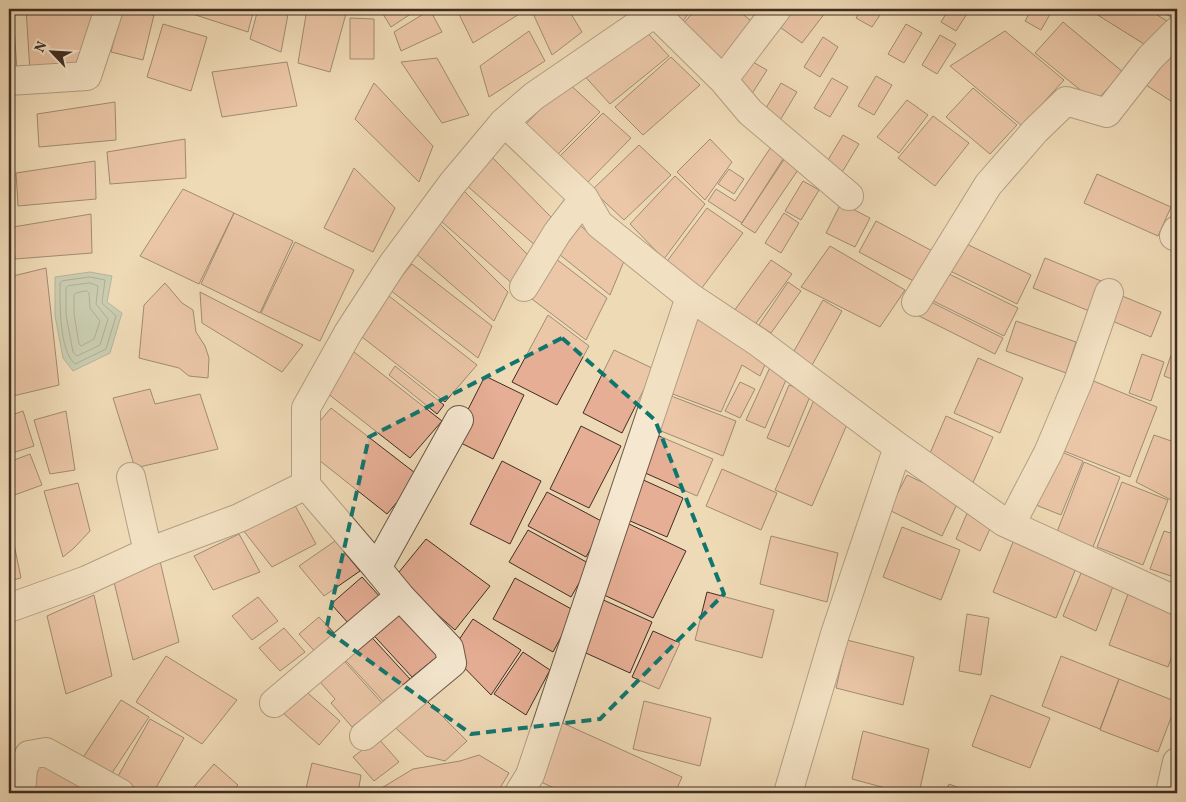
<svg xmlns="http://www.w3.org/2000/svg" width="1186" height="802" font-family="Vollkorn,serif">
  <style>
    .water { fill: #9bbba9; stroke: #768273 }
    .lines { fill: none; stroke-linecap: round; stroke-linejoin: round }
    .shore { stroke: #6d7466; stroke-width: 1 }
    .building { fill: #e6ae95; stroke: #3f2d22 }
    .minor-casing { stroke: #6b5847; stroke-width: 30 }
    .minor { stroke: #f5e7d0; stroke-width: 28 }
    .marked { fill: none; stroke: #0f766e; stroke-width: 4; stroke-dasharray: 10 6; stroke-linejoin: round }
  </style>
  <rect width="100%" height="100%" fill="#efdab7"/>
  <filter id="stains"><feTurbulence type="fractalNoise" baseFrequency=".004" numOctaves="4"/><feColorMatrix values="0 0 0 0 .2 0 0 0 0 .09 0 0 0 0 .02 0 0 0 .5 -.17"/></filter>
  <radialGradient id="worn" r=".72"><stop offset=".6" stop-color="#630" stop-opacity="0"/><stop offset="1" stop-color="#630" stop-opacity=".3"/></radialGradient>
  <!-- water -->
  <path class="water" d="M90,272L112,276L107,302L122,313L110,353L73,371L63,358L55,316V277Z"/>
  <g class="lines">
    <!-- shore -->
    <path class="shore" d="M90,277L105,280L102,303L116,316L106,349L75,364C59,350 60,304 60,283L62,281Z
      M90,283L98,286L96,304L108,319L100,345L77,356L73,352L66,315V288L68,286Z
      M87,291L89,293L90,308L100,321L94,339L81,346L79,344L74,314V295L76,293Z"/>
  </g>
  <!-- building -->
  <path class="building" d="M9,9H13L17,72H9Z
    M26,9H96L85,70L30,71Z
    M122,9L154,15L143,60L111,52Z
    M177,9H254L248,32Z
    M258,9H289L281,52L250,39Z
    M307,9L347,10L330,72L298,63Z
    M380,9H418L391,27Z
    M460,9H519L521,13L473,43L457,10Z
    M531,9H568L582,32L552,55Z
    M670,9H692L682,22Z
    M696,9H736L754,23L722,59L699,42L682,25Z
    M779,9H818L825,13L802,43L770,20Z
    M862,9H884L872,27L856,18Z
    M949,9H970L956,31L941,22Z
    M1032,9H1053L1041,30L1025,21Z
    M1088,9H1147L1174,25L1152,49Z
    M1157,9H1177V19L1176,20Z
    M430,10L442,32L401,51L394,32Z
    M350,18L374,19V59H350Z
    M1063,22L1123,72L1095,102L1035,53Z
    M163,24L207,37L191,91L147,77Z
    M906,24L922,33L904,63L888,54Z
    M640,25L669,56L610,104L581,72Z
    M529,31L545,61L489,97L480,66Z
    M1005,31L1064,80L1022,126L950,66Z
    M940,35L956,44L937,74L922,65Z
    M823,37L838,47L820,77L804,67Z
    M1171,45L1177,49V105L1146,85Z
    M671,57L700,85L643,135L615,107Z
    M437,58L469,115L442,123L401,62Z
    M751,61L767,70L748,100L733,91Z
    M287,62L297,106L222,117L212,72Z
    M876,76L892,85L874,115L858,106Z
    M832,78L848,87L830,117L814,108Z
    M567,82L600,112L556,156L523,127Z
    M374,83L433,146L419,182L355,119Z
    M781,83L797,92L779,122L763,113Z
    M973,88L1017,125L990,154L946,117Z
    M907,100L928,115L899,153L877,137Z
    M115,102L116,140L39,147L37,114Z
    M603,113L631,138L587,183L558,158Z
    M933,116L969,143L935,186L898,158Z
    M843,135L859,144L841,174L825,165Z
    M185,139L186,178L110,184L107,152Z
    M710,139L732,162L705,200L677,172Z
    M639,145L671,175L624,220L592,190Z
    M771,147L785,156L742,223L708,201L716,189L735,201Z
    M484,149L551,217L537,247L457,177Z
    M785,158L800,167L755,233L741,224Z
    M95,161L96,199L18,206L16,173Z
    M354,168L395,208L373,252L324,228Z
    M729,169L744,179L734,194L718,184Z
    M1097,174L1171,207L1158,236L1084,203Z
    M675,176L705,204L664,259L630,224Z
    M803,181L819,190L801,220L785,211Z
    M461,188L528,255L514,285L434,215Z
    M183,189L234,213L199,284L140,256Z
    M841,203L870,218L855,247L826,233Z
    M707,208L743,233L698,293L662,268Z
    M234,213L293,241L260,313L201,284Z
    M784,213L799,223L781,253L765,243Z
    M91,214L92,253L15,259L13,227Z
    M572,219L624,261L610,295L549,246Z
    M876,221L938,254L921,285L859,252Z
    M440,224L508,292L494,321L414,252Z
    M950,236L1031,275L1017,304L936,264Z
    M295,242L354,270L320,341L261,313Z
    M830,246L905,290L880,327L801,287Z
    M547,252L607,298L586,340L524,293Z
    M1045,258L1106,283L1094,313L1033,288Z
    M771,260L792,274L754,326L734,311Z
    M412,264L492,326L478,358L390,290Z
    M935,267L1018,308L1004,336L921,295Z
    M46,268L59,385L9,397V277Z
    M788,282L801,291L771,333L759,325Z
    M165,283L182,303L193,310L196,332L205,346L209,358L208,378L189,376L179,368L139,358L144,305Z
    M1110,291L1161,312L1151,337L1100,316Z
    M200,292L303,345L282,372L202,323Z
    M389,296L477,365L445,402L357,333Z
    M919,296L1003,338L995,354L911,312Z
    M823,300L842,311L811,367L794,351Z
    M690,311L767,360L760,376L742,365L721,412L662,390Z
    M548,315L589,346L557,405L512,382Z
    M1016,321L1076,342L1066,373L1006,351Z
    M1177,337V353L1172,351Z
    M614,350L654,369L622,433L583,413Z
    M354,352L442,421L410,458L322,389Z
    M1142,354L1164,362L1151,401L1129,393Z
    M1171,355L1177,357V381L1164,376Z
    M978,358L1023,378L1000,433L954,413Z
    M771,365L789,373L765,428L746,420Z
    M395,366L444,405L437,414L389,375Z
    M485,376L524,395L493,459L453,439Z
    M1091,380L1157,407L1130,477L1064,451Z
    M740,382L755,389L740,418L725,411Z
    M789,385L811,394L789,447L767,438Z
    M150,389L155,404L200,394L218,449L135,468L113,398Z
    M666,394L736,421L723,456L656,429Z
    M814,400L851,415L812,506L775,490Z
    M331,408L419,476L387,514L300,445Z
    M23,411L34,446L9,454V416Z
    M66,411L75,470L50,474L34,420Z
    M946,416L993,437L972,485L925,465Z
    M581,426L621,446L589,508L550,489Z
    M1154,435L1177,443V500L1173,501L1136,482Z
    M659,436L713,459L697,496L643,472Z
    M1050,447L1083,461L1061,515L1026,501Z
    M30,454L42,485L9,497V462Z
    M502,461L541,481L510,544L470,524Z
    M1084,462L1120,477L1093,547L1057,532Z
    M722,469L777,493L761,530L706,506Z
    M907,475L959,500L942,536L889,510Z
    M639,478L683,498L667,537L621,517Z
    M1122,482L1168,500L1143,565L1097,547Z
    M78,483L90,531L74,548L63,557L44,491Z
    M547,492L605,523L586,557L528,526Z
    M292,500L316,544L272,567L243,530Z
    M968,511L993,522L980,551L956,539Z
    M9,520L21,578L9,581Z
    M627,523L686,551L653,618L602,594Z
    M902,527L960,550L941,600L883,577Z
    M528,530L590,564L571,597L509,562Z
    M1164,531L1177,535V578L1150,569Z
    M1017,532L1080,558L1056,618L993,592Z
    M239,534L260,572L213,590L194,556Z
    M771,536L838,553L827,602L760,584Z
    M426,539L490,586L455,630L395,577Z
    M335,541L360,571L324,596L299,566Z
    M160,561L179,642L133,660L114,582Z
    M1084,566L1115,581L1096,631L1063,616Z
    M362,577L381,598L350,625L331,604Z
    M515,578L575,611L553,652L493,619Z
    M707,592L774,610L762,658L695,640Z
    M1128,594L1177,614V642L1168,667L1109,645Z
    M94,595L112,676L66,694L47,616Z
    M258,597L278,621L252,640L232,616Z
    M599,598L652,622L630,673L577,649Z
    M393,605L439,655L412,677L366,627Z
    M967,614L989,618L981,675L959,671Z
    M319,617L339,638L319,656L299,634Z
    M473,619L521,650L491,695L450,653Z
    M284,628L305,652L280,671L259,648Z
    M364,629L410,679L383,701L337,651Z
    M653,631L680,643L659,689L632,677Z
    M847,640L914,657L903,705L836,688Z
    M523,652L550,670L526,715L494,694Z
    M338,654L382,703L352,727L331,703L335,699L313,674Z
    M166,656L237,700L202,744L136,702Z
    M1061,656L1119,679L1100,729L1042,706Z
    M1119,679L1177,702L1158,752L1100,730Z
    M303,689L340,721L319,745L282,712Z
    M418,692L467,741L445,761L426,756L387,720Z
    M991,695L1050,718L1030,768L972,746Z
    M121,700L149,717L110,776L82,759Z
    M644,701L711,718L700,766L633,749Z
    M150,719L184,738L153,793H145L117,778Z
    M556,720L682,777L675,793H565L530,777Z
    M863,731L929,749L919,793H904L852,779Z
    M378,738L399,762L374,781L353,757Z
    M479,755L509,773L497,793H376L375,792L413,769L460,761Z
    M39,756L90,779L83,793H22Z
    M312,763L361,775L358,793H305Z
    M214,764L238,785L230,793H189Z
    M949,784L973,793H945Z"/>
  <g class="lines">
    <defs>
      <path id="minor" d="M723,80L750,112L849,196
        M9,81L87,76L109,9
        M504,122L584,198L599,224L690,297L758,342L898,447L1004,522L1177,601
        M1174,236L1177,230
        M524,287L557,233L584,198
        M916,302L988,185L1035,131L1066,101L1107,113L1150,58L1177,31
        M131,477L148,552
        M1011,524L1048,453L1078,382L1109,293
        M377,568L306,485V408L348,333L392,265L452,184L504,122L534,96L655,13L723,80L777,9
        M9,608L87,580L148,552L239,518L306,485
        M274,703L400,596L377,568L459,420
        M364,736L452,663L449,648L400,596
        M21,793L23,769L29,755L46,752L120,793
        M519,793L530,775L690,297
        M788,793L835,634L898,447
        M1170,793L1177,762"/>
    </defs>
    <!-- minor casing -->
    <use href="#minor" class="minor-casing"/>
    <!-- minor -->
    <use href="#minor" class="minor"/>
  </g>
  <!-- marked area -->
  <path d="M0 0H1186V802H0ZM562,338L655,420L724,594L600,719L471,734L326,630L369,437Z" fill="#efdab7" fill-opacity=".55" fill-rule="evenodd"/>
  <path class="marked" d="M562,338L655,420L724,594L600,719L471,734L326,630L369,437Z"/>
  <!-- margin -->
  <rect width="1186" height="802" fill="none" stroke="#efdab7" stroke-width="30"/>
  <rect x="10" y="10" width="1166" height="782" fill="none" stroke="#3f2d22" stroke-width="2.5"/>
  <rect x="15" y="15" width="1156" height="772" fill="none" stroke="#3f2d22"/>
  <!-- north arrow -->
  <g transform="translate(52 52) rotate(295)" stroke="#f5e7d0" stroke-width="4" paint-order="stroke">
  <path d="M0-4L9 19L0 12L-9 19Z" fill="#3f2d22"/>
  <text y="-8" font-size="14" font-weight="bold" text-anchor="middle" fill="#3f2d22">N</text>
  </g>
  <rect width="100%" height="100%" filter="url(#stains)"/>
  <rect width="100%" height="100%" fill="url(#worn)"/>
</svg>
